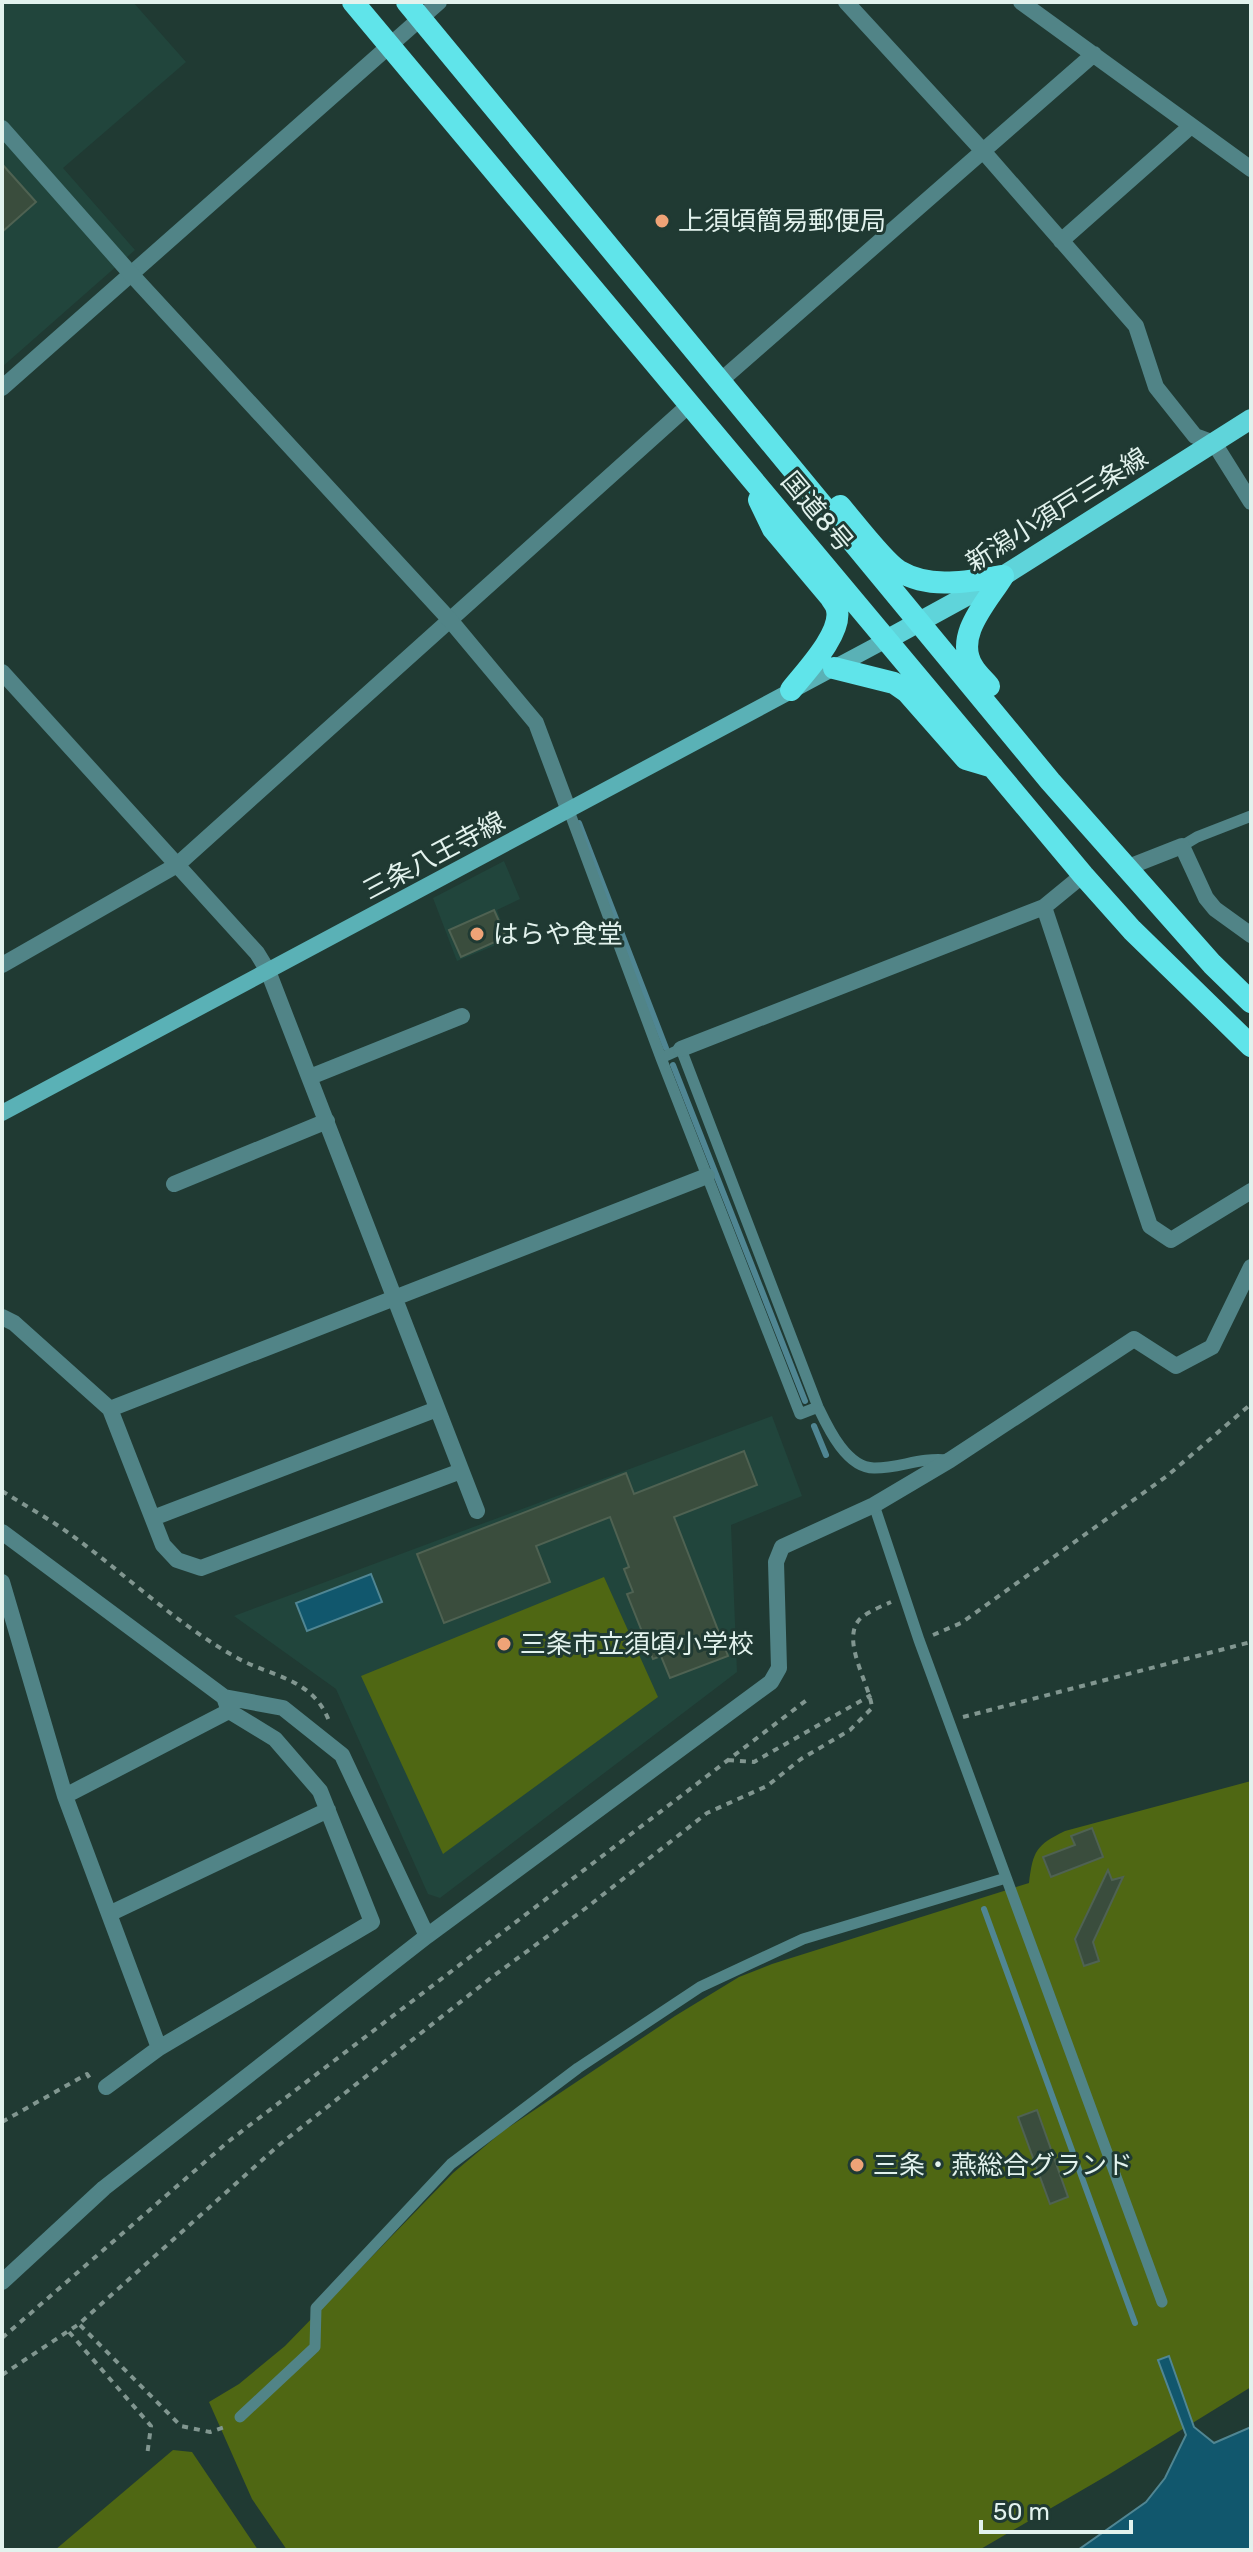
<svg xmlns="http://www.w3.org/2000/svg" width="1253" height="2552" font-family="Rubik,'Noto Sans JP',sans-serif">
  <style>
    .built { fill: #21453c }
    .green { fill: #4f6713 }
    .water { fill: #11576d; stroke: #508693; stroke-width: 2 }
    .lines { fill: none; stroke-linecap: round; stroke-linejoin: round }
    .stream { stroke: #508693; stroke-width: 6 }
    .building { fill: #3a4d3d; stroke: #4f6252; stroke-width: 2 }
    .path { stroke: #819690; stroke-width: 4; stroke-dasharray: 6 6; stroke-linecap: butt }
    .service { stroke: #518487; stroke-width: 11 }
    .minor { stroke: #518487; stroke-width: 16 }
    .tertiary { stroke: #518487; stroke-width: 16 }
    .secondary { stroke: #5ab1b6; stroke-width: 16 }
    .primary { stroke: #5fd4da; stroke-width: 20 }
    .trunk { stroke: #60e4ea; stroke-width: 22 }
    .poi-dot { fill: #efa377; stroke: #203a33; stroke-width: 3 }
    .labels { text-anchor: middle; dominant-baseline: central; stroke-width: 6; stroke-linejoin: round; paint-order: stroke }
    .poi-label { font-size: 26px; fill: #e2f2ed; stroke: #203a33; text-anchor: start }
    .street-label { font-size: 26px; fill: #e2f2ed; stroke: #203a33 }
  </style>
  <rect width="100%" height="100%" fill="#203a33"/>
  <!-- built -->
  <path class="built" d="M2,2H133L186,62L63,168L135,250L2,367Z
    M504,861L520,899L497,910L508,940L457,961L433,898Z
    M772,1416L802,1496L731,1525L737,1672L440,1898L428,1894L336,1689L234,1616Z"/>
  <!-- green -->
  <path class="green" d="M604,1577L658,1697L443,1854L361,1676Z
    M1251,1781V2387L1108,2475L979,2550H287L252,2499L209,2402L239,2384L285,2346L453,2173L503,2131L675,2016L739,1977L772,1964L1029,1883C1033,1851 1036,1845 1065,1831Z
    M173,2450L192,2452L258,2550H55Z"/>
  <!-- water -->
  <path class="water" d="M371,1574L382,1602L307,1631L296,1603Z
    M1169,2356L1194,2427L1214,2443L1251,2427V2550H1078L1146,2502L1165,2478L1186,2435L1158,2360Z"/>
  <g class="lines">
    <!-- stream -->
    <path class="stream" d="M579,823L666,1048
      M673,1065L805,1401
      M814,1426L826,1455
      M984,1909L1135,2323"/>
  </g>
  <!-- building -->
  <path class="building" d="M2,164L36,202L2,232Z
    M494,910L506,937L461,957L449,930Z
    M744,1451L757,1485L674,1517L728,1656L670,1678L661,1656L653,1659L627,1594L633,1592L624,1569L629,1567L610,1517L536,1546L550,1582L444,1623L417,1554L626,1473L634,1494Z
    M1092,1828L1103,1857L1051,1877L1043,1857L1075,1845L1071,1836Z
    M1108,1870L1112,1880L1123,1877L1093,1942L1099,1961L1084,1966L1075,1939Z
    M1037,2110L1068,2197L1050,2204L1018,2117Z"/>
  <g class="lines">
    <!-- path -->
    <path class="path" d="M2,1491C24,1505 48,1518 70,1534C124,1573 173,1621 232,1655C268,1677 312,1676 329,1721
      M933,1635L961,1623L1167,1476L1251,1404
      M963,1717L1251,1642
      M728,1760L754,1762L871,1695
      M2,2122L87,2074L91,2080
      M80,2325L181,2426L210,2432L228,2426
      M69,2332L151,2426L147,2456
      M2,2338L229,2141L808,1699
      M2,2375L79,2324L279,2145L492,1977L586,1908L707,1813L767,1786L801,1759L850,1730L872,1708C870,1684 838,1637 862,1617C870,1611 882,1606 891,1602"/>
    <!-- service -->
    <path class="service" d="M569,811L661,1058L800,1414L818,1407
      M1182,846L1197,837L1251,816
      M661,1058L681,1049L818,1407C828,1428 847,1469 875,1468C901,1468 919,1457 948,1460
      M874,1505L919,1640L1162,2302
      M240,2417L315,2347L316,2308L451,2164L578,2068L700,1987L803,1939L1006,1878"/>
    <!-- minor -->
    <path class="minor" d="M846,2L983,151L1136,326L1156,387L1195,436L1214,443L1251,502
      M1021,2L1251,169
      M1061,241L1191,126
      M719,382L1094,54
      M2,388L439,2
      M2,672L257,953L268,971L477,1511
      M1126,868L1182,846L1206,898L1215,909L1251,935
      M1044,907L1150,1226L1171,1240L1251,1191
      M2,965L177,865L688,406
      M681,1049L1044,907L1083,875
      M310,1077L462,1016
      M174,1184L327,1121
      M2,1317L14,1323L110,1409L707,1176
      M110,1409L163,1545L177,1560L201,1568L461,1471
      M153,1518L437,1409
      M2,1532L224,1697L283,1708L342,1755L427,1936
      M2,1582L65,1796L159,2048
      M65,1796L229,1711
      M109,1914L328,1810
      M106,2087L159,2048L372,1922L320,1791L275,1739L229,1711L224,1697
      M2,2282L104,2188L427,1936L771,1682L779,1668L776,1562L782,1547L874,1505L950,1460L1134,1339L1176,1366L1212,1347L1251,1267"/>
    <!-- tertiary -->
    <path class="tertiary" d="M2,128L131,274L450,620L536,723L569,811"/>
    <!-- secondary -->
    <path class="secondary" d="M2,1113L888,639"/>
    <!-- primary -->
    <path class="primary" d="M888,639L1003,576L1251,419"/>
    <!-- trunk -->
    <path class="trunk" d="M353,2L1083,875L1132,930L1251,1046
      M407,2L1050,781L1212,964L1251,1002
      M759,500L773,529L831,598C833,602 837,606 837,610C842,634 805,672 791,690
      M840,506C853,521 884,562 899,571C931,590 969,581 1003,576
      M834,668L894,683L907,692L966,759L993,767
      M989,686C984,680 977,674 973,667C953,636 988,601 1003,576"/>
  </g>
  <!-- markers -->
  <g class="poi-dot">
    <circle cx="662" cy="221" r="8"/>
    <circle cx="477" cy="934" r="8"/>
    <circle cx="504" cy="1644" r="8"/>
    <circle cx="857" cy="2165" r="8"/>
  </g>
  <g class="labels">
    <!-- poi labels -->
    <g class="poi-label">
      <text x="678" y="221">上須頃簡易郵便局</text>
      <text x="493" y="934">はらや食堂</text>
      <text x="520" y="1644">三条市立須頃小学校</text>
      <text x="873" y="2165">三条・燕総合グランド</text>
    </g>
    <!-- street labels -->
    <g class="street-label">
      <text transform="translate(1057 510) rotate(-32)">新潟小須戸三条線</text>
      <text transform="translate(817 512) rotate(50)">国道8号</text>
      <text transform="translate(434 856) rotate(-28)">三条八王寺線</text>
    </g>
  </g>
  <!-- border -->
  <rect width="1253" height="2552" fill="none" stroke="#e2f2ed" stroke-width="8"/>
  <!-- scale -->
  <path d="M981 2520v12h150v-12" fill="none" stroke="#e2f2ed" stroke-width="4"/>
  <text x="993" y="2520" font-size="24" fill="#e2f2ed" stroke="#203a33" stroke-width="6" paint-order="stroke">50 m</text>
</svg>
